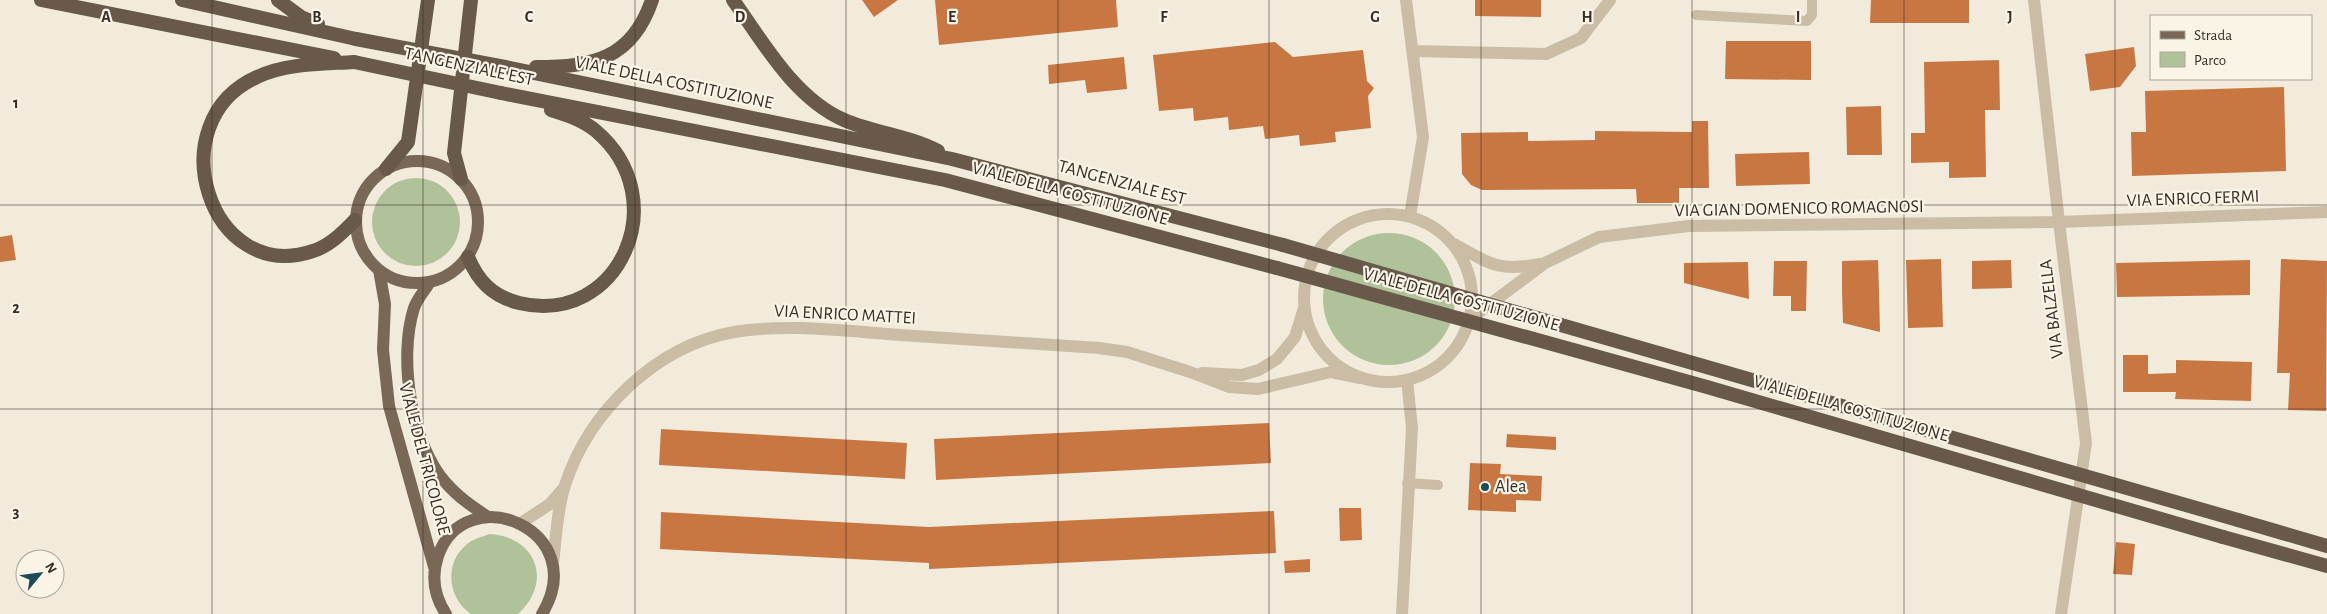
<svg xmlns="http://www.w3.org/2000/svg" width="2327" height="614" font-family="'Alegreya Sans',sans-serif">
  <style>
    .green { fill: #afc29a }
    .building { fill: #c87743 }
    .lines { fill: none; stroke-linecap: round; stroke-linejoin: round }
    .service { stroke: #cbbca6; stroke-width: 10 }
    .minor { stroke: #cbbca6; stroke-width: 12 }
    .tertiary { stroke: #cbbca6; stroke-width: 12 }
    .primary { stroke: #796858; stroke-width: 12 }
    .trunk { stroke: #68594b; stroke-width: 14 }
    .trunk-bridge { stroke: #68594b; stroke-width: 14 }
    .grid { fill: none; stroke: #372e27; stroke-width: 1; stroke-opacity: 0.55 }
    .poi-dot { fill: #1c4c59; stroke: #faf4e7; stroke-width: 2 }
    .labels { text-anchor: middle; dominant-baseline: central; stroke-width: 4.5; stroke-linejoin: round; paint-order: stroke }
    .street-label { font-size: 18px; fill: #372e27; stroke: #faf4e7 }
    .poi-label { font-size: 18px; fill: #372e27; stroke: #faf4e7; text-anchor: start }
    .grid-label { font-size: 16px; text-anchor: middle; font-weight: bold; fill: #372e27; stroke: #faf4e7; stroke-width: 4.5; stroke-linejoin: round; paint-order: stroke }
  </style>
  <rect width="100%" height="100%" fill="#f2ebdb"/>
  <!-- green -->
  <path class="green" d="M372 222a44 44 0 1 1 88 0a44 44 0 1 1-88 0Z
    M1323 299a66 66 0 1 1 132 0a66 66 0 1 1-132 0Z
    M490,534C537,537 553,582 518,614H471C448,599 444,564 465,546C472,539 481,537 490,534Z"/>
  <!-- building -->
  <path class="building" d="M862,0H898L874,17Z
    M935,0H1116L1118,27L939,45Z
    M1475,0H1541V17L1475,16Z
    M1871,0H1969V23H1870Z
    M1726,41H1811V80L1725,79Z
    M1275,42L1293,57L1363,50L1367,81L1374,88L1368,96L1371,128L1335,132L1336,142L1300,146L1299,135L1265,139L1263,126L1229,130L1228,117L1194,121L1193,108L1159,111L1153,55Z
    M2134,47L2136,66L2120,87L2090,91L2085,54Z
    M1124,57L1127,89L1087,93L1085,80L1049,84L1048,65Z
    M1999,60L2000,110H1985L1986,177L1949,178V162L1911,163V133H1925L1924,62Z
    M2284,87L2286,171L2132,176L2131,132H2146L2145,91Z
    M1881,106L1882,155H1847L1846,107Z
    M1692,121H1708L1709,188H1679V203H1637L1636,189L1482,190L1471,185L1462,174L1461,133L1528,132V141L1595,140V131L1692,132Z
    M1809,152L1810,184L1736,186L1735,154Z
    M12,235L16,260L0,262V237Z
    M1941,259L1943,327L1908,328L1906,260Z
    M2281,259L2327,261L2326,411L2288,410L2290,373H2277Z
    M1878,260L1879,291L1880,332L1843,323L1842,292V261Z
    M2011,260L2012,288L1972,289V261Z
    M2250,260V295L2117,297L2116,263Z
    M1774,261H1807L1806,311H1791V296H1773Z
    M1748,262L1749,299L1684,283V263Z
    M2123,355H2148V374L2176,373V360L2252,362L2251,401L2175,399L2176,392H2123Z
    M1269,423L1271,463L936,480L934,439Z
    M661,429L907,443L905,479L659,465Z
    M1507,434L1556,437V450L1506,447Z
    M1470,463L1501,464L1500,474L1542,476L1541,501L1516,500V512L1468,510Z
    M1339,508H1361L1362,540L1340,541Z
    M1274,511L1276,553L929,569V563L660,549L661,512L929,527Z
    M2116,542L2135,544L2132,575L2113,574Z
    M1310,559V572L1285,573L1284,561Z"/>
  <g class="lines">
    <!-- service -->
    <path class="service" d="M1696,15L1807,21L1812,15V0
      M1407,483L1438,485"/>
    <!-- minor -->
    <path class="minor" d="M1406,0L1423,137L1410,216
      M1413,51L1546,54L1581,38L1610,0
      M2059,222L2086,443L2061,614
      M1402,614L1412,428L1407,380"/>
    <!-- tertiary -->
    <path class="tertiary" d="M2034,0L2059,222
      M1304 298a84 84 0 1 1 168 0a84 84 0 1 1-168 0Z
      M1454,244C1490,264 1498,272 1540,264
      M1470,319L1545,263L1599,237L1689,226L2059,222L2327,212
      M1202,373L1242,375L1259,370L1277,359L1295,337L1304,308
      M521,523L550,504L562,490
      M553,564C556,538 557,510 565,485C589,412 655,346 734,332C788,323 845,331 900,335C966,339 1033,344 1099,348L1127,352L1190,372L1229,387L1258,389L1331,372L1360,378"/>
    <!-- primary -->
    <path class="primary" d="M356 222a61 61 0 1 1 122 0a61 61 0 1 1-122 0Z
      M379,270L385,304L383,350L389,406L434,567
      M430,282C425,290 417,299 414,308C398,358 411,444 446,483C458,497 473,507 488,517
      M446,614C434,596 431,577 438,556C465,477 593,530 542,614"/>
    <!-- trunk -->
    <path class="trunk" d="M41,0L334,58
      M182,0L356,39
      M278,0L301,17L318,24
      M733,0C763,42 794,98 844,120C874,133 908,135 938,151
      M354,62C323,64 286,63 257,77C157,122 210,286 313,251C330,246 343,232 355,220
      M505,67L952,159L1283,245
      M536,67C593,67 632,59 652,0
      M501,93L945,180L1277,268
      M386,169L408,142L428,0
      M461,179L454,153L471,0
      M468,257C478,281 492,296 519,303C619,327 676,199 596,131C583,120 567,115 551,110
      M2238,520L2327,546
      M2223,537L2327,566"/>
    <!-- trunk-bridge -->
    <path class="trunk-bridge" d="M356,39L505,67
      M354,62L501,93
      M1283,245L2238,520
      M1277,268L1707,387L2223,537"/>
  </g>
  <!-- grid -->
  <path class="grid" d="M212,0V614M423,0V614M635,0V614M846,0V614M1058,0V614M1269,0V614M1481,0V614M1692,0V614M1904,0V614M2115,0V614M0,205H2327M0,409H2327"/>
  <!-- markers -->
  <circle class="poi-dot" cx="1485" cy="487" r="5"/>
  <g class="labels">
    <!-- street labels -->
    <g class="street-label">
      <text transform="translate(469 67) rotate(12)">TANGENZIALE EST</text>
      <text transform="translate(674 83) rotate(12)">VIALE DELLA COSTITUZIONE</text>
      <text transform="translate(1122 183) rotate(15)">TANGENZIALE EST</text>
      <text transform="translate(1070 194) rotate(15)">VIALE DELLA COSTITUZIONE</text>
      <text transform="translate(2193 199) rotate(-2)">VIA ENRICO FERMI</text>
      <text transform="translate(1799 209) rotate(-1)">VIA GIAN DOMENICO ROMAGNOSI</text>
      <text transform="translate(1461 300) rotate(15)">VIALE DELLA COSTITUZIONE</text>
      <text transform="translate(2052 309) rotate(-97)">VIA BALZELLA</text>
      <text transform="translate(845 315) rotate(3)">VIA ENRICO MATTEI</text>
      <text transform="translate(1851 409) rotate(16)">VIALE DELLA COSTITUZIONE</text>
      <text transform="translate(424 459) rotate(75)">VIALE DEL TRICOLORE</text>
    </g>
    <!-- poi labels -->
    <g class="poi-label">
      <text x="1495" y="487">Alea</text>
    </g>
  </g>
  <g class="grid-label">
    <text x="106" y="22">A</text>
    <text x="317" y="22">B</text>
    <text x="529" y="22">C</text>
    <text x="740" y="22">D</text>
    <text x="952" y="22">E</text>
    <text x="1164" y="22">F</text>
    <text x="1375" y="22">G</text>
    <text x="1587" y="22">H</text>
    <text x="1798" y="22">I</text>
    <text x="2010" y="22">J</text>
    <text x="16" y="108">1</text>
    <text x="16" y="313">2</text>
    <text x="16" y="517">3</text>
  </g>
  <!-- legend -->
  <rect x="2150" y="15" width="162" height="65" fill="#faf4e7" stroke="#aca59a"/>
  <rect x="2160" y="31" width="25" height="8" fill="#796858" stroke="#aca59a"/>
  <text x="2194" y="40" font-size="15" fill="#372e27">Strada</text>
  <rect x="2160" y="52" width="25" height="15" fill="#afc29a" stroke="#aca59a"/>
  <text x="2194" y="65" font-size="15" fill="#372e27">Parco</text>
  <!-- north arrow -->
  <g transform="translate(40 574) rotate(61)"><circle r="24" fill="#faf4e7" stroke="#aca59a"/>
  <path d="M0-4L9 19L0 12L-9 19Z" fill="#1c4c59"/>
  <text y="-8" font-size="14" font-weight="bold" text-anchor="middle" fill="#372e27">N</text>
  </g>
</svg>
